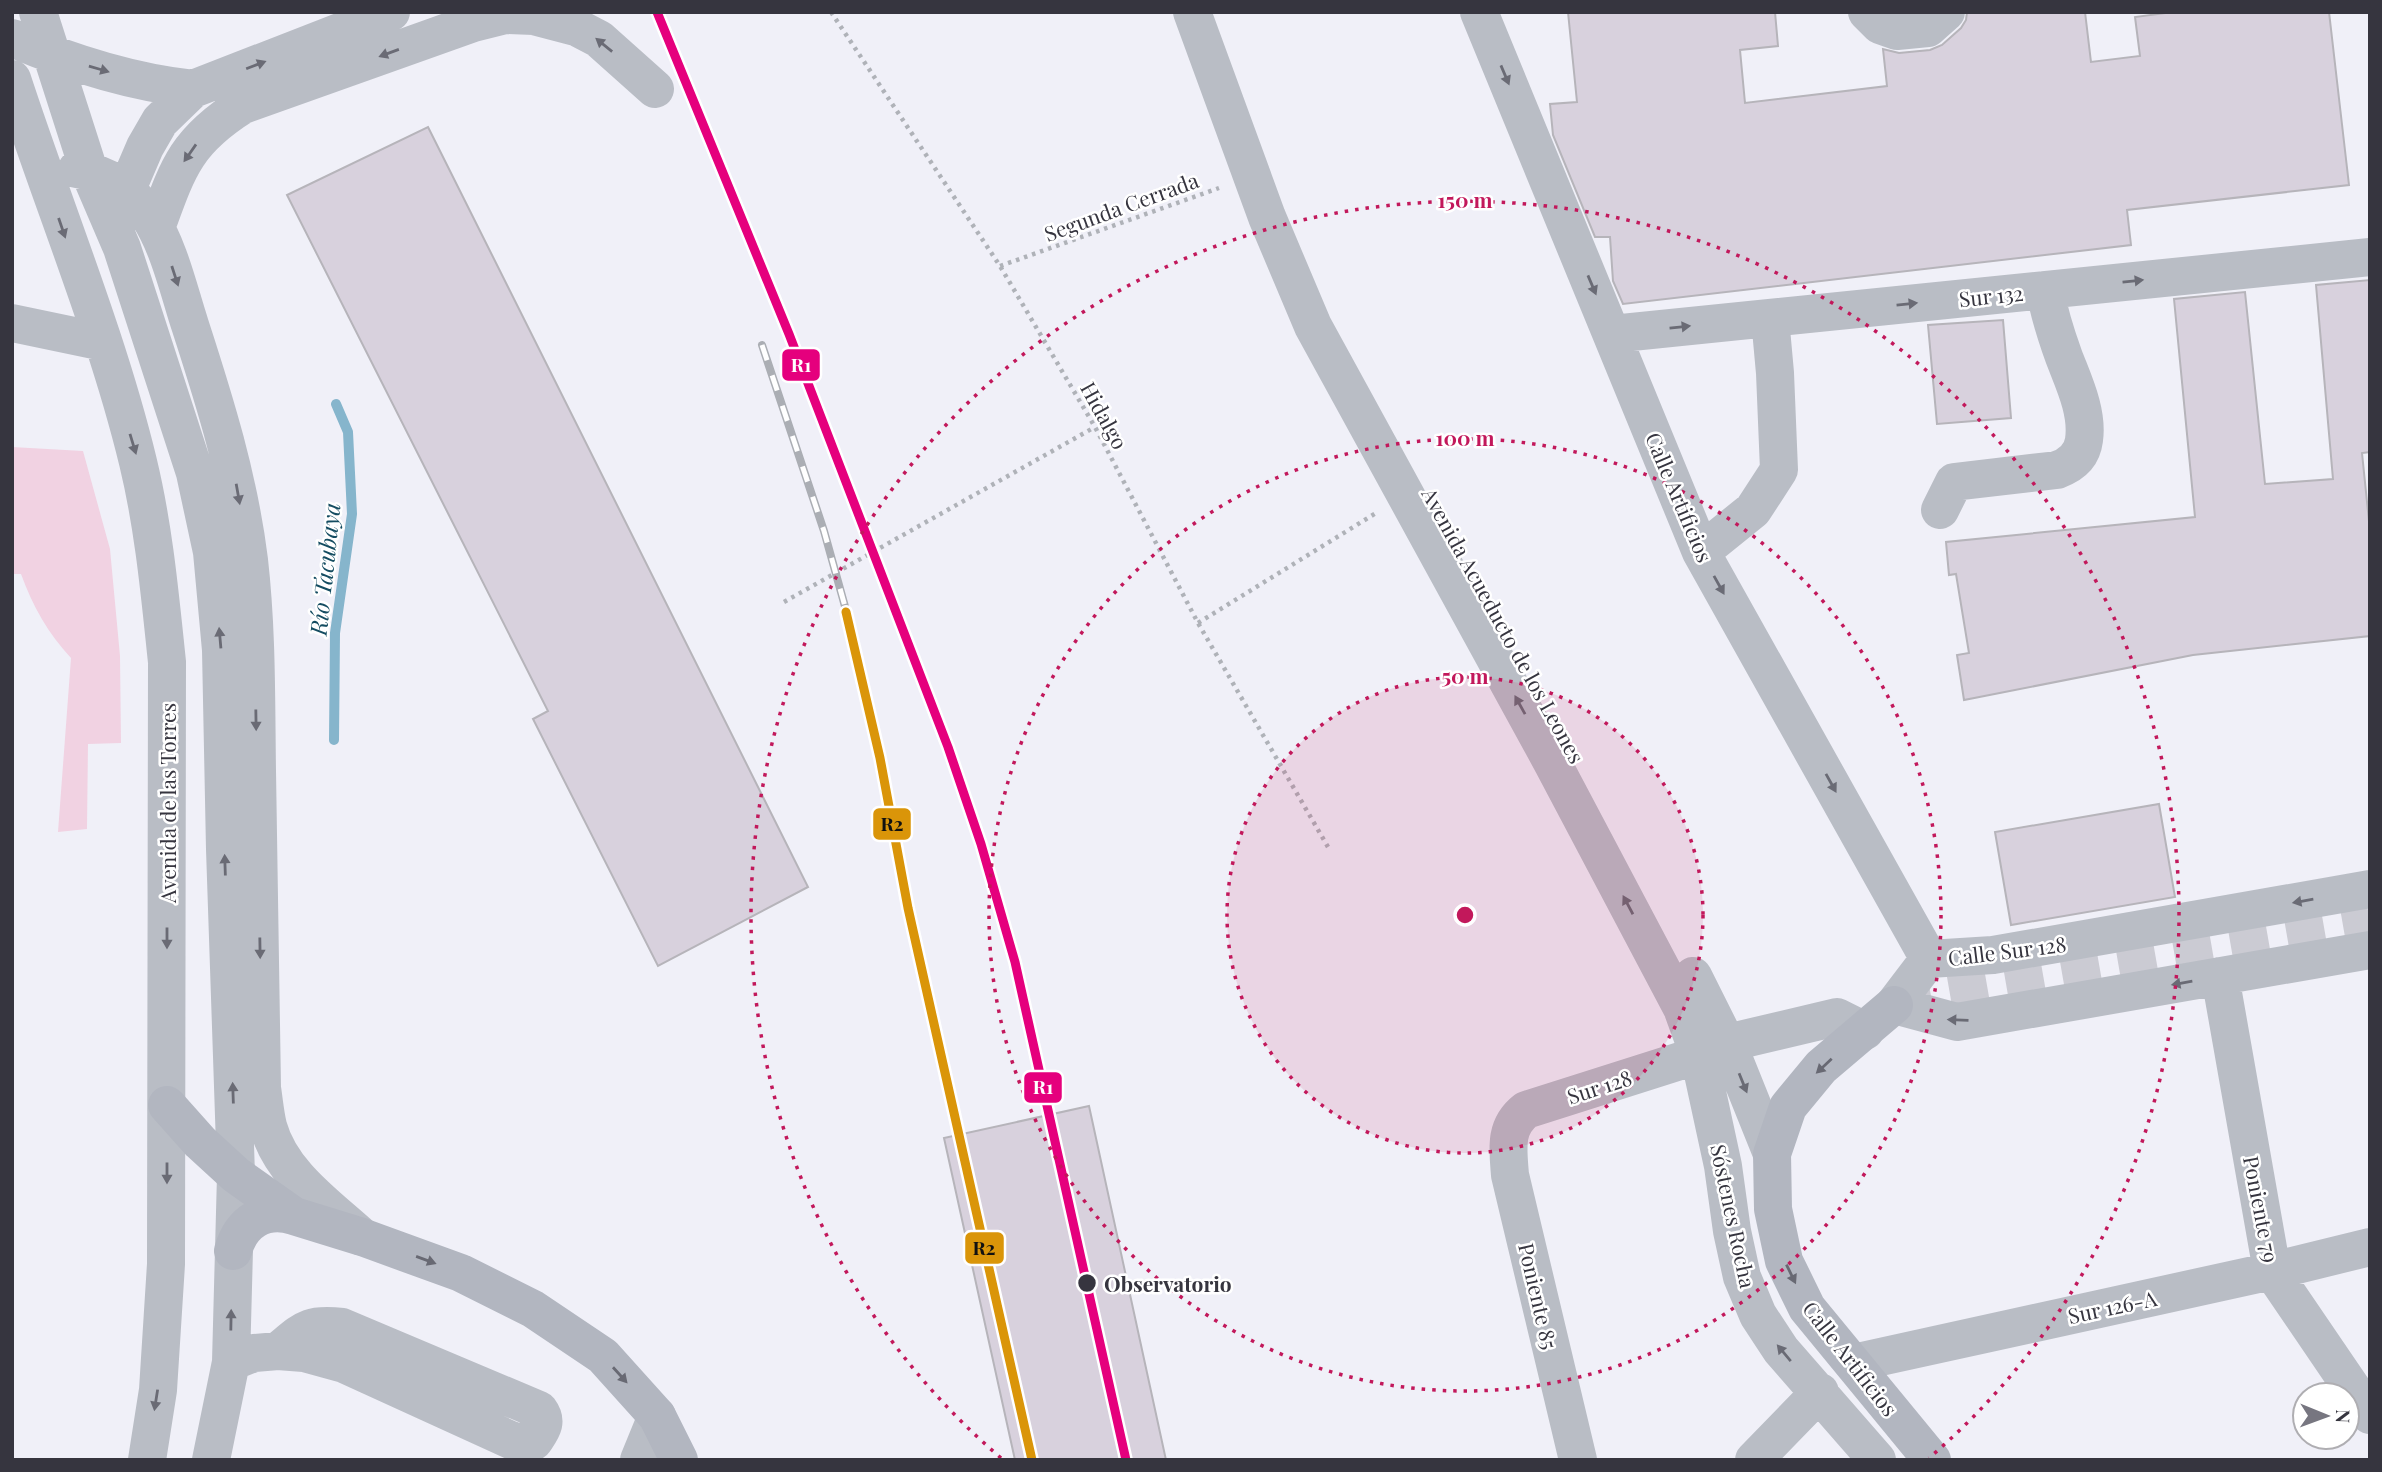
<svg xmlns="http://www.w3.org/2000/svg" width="2382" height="1472" font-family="'Playfair Display',serif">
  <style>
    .green { fill: #f1d2e2 }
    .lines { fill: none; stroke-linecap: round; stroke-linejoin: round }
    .stream { stroke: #86b5cc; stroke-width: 10 }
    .building { fill: #d8d1dd; stroke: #b6b4ba; stroke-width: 2 }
    .major-tunnel { stroke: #cbcbd3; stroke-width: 38; stroke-dasharray: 38 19; stroke-linecap: butt }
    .path { stroke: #afb2b8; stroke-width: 4.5; stroke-dasharray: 3.5 5; stroke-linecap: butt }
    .minor { stroke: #b9bdc5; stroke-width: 38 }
    .major { stroke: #b2b6c0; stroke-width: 38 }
    .rail-casing { stroke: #abaeb4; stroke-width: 8 }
    .rail { stroke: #fff; stroke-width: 5; stroke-dasharray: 16; stroke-linecap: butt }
    .rail-1-casing { stroke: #fff; stroke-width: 14 }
    .rail-2-casing { stroke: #fff; stroke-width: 14 }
    .rail-1 { stroke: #e5007d; stroke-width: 9 }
    .rail-2 { stroke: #da9509; stroke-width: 9 }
    .oneway { fill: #6a6b75 }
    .oneway2 { fill: #686973 }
    .ring { fill: none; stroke: #c2185b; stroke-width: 3.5; stroke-dasharray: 3.5 7 }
    .stop-dot { fill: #36353f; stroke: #fff; stroke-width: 2.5 }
    .labels { text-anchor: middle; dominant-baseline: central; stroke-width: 5; stroke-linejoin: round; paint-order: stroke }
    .street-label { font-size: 21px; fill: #36353f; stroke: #fff }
    .stop-label { font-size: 21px; font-weight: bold; fill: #36353f; stroke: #fff; text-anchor: start }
    .water-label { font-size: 23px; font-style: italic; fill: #144c61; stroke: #fff }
    .centre { fill: #c2185b; stroke: #fff; stroke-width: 3.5 }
    .ring-label { font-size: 21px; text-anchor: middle; font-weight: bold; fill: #c2185b; stroke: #fff; stroke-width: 5; stroke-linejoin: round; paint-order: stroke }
    .line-badge { stroke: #fff; stroke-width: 2.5 }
    .badge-label { font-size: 19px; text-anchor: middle; font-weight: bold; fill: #fff }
    .pale-badge-label { font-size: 19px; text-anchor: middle; font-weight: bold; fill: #111 }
  </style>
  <rect width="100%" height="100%" fill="#f0f0f8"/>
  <!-- green -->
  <path class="green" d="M12,447L83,451L110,549L120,656L121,743L88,744L87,829L58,832L71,658C48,633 33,607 21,574H12Z"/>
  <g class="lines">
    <!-- stream -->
    <path class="stream" d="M334,740L335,633L352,514L348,432L336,404"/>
  </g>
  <!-- building -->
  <path class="building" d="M1568,12H1775L1778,46L1740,50L1745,103L1887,86L1883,49L1899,53L1930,50L1942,45L1961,28L1966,20L1967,12H2085L2091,62L2140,56L2135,17L2173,12H2329L2349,185L2127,210L2131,245L1623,304L1613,281L1610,237H1595L1553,135L1550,104L1577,102Z
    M428,127L808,887L658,966L533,719L548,711L287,195Z
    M2370,280V452L2362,453L2370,531V636L2193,655L1964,700L1957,655L1969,653L1956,574L1949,575L1946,542L2195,517L2174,299L2245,292L2265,484L2333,479L2316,285Z
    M2003,320L2011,418L1937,424L1928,325Z
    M2159,804L2175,897L2011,925L1995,832Z
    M1089,1106L1166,1460H1015L944,1138Z"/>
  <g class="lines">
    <!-- major-tunnel -->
    <path class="major-tunnel" d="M1894,1005L2370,922"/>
    <!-- path -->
    <path class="path" d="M831,12L1000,266L1095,427L1198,623L1328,847
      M1000,266L1219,188
      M784,602L1095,427
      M1198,623L1376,513"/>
    <!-- minor -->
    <path class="minor" d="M38,12L89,171L122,248L195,473L212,552L221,650L225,849L236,1175L231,1362L211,1460
      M1192,12L1267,217L1313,326L1553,764L1682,1008L1699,1055L1723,1166L1732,1231L1742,1277L1758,1315L1781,1350L1877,1460
      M1479,12L1701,552L1929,959
      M1867,12L1880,25L1897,31L1928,28L1946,12
      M12,38C70,63 130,82 193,89
      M12,79C53,205 107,334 138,462C154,528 160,596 167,662L166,1264L158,1390L147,1460
      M77,169C157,182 169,260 190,325C215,402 239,479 249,560C257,630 256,701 257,771C259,877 260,983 262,1088C264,1101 265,1114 268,1126C281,1174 327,1205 362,1237
      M125,213L127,189L145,147L160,121L193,89L391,12
      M156,228C178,167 186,141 243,105L473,23L505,15L534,16L576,27L599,39L655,89
      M12,323L103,342
      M1612,334L2370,257
      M1940,510L1954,482L2057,470C2071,465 2082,456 2084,440C2088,412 2074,383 2064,357C2056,335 2049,313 2045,290
      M1701,552L1753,510L1779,470L1775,373L1770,318
      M2370,889L1993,955L1929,959L1894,1005L1957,1022L2370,950
      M1693,976L1731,1052L1772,1154
      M2220,976L2272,1271L2370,1415
      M1727,1043L1837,1017L1865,1031
      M231,1362L254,1353L278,1351L304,1353L344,1364L515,1442L534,1441C542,1429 548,1422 539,1410L342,1327C307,1323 304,1330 278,1351
      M1853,1363L2272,1271L2370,1247
      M639,1460L657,1416
      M1578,1460L1510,1175C1508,1149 1504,1127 1526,1110L1699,1055
      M1754,1460L1820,1392"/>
    <!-- major -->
    <path class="major" d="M1894,1005L1821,1067L1788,1107L1772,1154L1773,1209L1784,1261L1807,1308L1932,1460
      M167,1105L200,1142L236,1175L294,1216L362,1237L461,1273L533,1309L603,1356L657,1416L679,1460
      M233,1251C241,1222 264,1207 294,1216"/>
    <defs>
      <path id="rail" d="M762,345L824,531L856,646L880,758L908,908L959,1134"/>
    </defs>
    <!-- rail casing -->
    <use href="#rail" class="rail-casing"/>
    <!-- rail -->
    <use href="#rail" class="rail"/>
    <defs>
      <path id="rail-1" d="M657,12L789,334L948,747L981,844L1015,962L1126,1460"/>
      <path id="rail-2" d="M846,612L880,758L908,908L1032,1460"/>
    </defs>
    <!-- rail-1 casing -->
    <use href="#rail-1" class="rail-1-casing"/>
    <!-- rail-2 casing -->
    <use href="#rail-2" class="rail-2-casing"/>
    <!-- rail-1 -->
    <use href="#rail-1" class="rail-1"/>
    <!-- rail-2 -->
    <use href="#rail-2" class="rail-2"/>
  </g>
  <!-- one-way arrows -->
  <defs><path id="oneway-solid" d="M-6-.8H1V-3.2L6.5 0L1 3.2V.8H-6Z" transform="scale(1.75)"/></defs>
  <g class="oneway">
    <use href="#oneway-solid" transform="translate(604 45) rotate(-141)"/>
    <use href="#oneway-solid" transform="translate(389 53) rotate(160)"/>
    <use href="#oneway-solid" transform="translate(256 65) rotate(-21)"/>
    <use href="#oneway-solid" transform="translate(99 69) rotate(16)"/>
    <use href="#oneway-solid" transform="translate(1505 75) rotate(67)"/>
    <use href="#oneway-solid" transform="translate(190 153) rotate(125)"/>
    <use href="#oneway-solid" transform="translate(62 228) rotate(71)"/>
    <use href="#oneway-solid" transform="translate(175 276) rotate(72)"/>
    <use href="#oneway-solid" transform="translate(2133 281) rotate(-6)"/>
    <use href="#oneway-solid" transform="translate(1592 285) rotate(67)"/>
    <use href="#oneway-solid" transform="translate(1907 304) rotate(-6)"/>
    <use href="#oneway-solid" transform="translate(1680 327) rotate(-6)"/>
    <use href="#oneway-solid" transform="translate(133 444) rotate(73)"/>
    <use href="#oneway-solid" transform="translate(238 494) rotate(80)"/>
    <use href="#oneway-solid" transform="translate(1719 585) rotate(61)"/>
    <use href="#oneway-solid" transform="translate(220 638) rotate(-95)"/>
    <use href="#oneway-solid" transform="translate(1520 705) rotate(-119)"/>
    <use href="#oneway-solid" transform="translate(256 720) rotate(89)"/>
    <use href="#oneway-solid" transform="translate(1831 783) rotate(61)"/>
    <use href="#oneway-solid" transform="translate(225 865) rotate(-92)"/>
    <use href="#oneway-solid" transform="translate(2303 901) rotate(170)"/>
    <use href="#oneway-solid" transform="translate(1628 905) rotate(-118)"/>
    <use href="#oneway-solid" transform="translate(167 938) rotate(90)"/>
    <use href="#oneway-solid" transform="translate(260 948) rotate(89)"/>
    <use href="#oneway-solid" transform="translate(2182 983) rotate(170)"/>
    <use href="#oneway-solid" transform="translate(1958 1020) rotate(-178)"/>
    <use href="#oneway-solid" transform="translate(1743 1083) rotate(68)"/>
    <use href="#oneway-solid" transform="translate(233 1093) rotate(-92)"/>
    <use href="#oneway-solid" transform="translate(167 1173) rotate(90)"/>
    <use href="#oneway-solid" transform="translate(231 1320) rotate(-89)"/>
    <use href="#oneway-solid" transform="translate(1784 1353) rotate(-130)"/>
    <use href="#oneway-solid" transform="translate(156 1400) rotate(99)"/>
  </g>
  <g class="oneway2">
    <use href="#oneway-solid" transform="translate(1824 1066) rotate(137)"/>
    <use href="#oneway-solid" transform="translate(426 1260) rotate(20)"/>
    <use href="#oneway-solid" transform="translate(1791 1274) rotate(64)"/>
    <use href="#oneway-solid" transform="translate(620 1375) rotate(48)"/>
  </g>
  <!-- distance rings -->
  <circle cx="1465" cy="915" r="238" fill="#c2185b" fill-opacity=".12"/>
  <g class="ring">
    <circle cx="1465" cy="915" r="238"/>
    <circle cx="1465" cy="915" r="476"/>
    <path d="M1001 1458A714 714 0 1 1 1929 1458"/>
  </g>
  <!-- markers -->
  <circle class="stop-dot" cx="1087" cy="1283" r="10"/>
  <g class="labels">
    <!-- street labels -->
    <g class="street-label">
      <text transform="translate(1121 206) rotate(-20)">Segunda Cerrada</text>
      <text transform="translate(1991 295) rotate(-6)">Sur 132</text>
      <text transform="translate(1105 415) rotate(61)">Hidalgo</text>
      <text transform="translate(1680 497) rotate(67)">Calle Artificios</text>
      <text transform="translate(1504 625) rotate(61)">Avenida Acueducto de los Leones</text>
      <text transform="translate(167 803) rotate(-90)">Avenida de las Torres</text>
      <text transform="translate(2007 950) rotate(-7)">Calle Sur 128</text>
      <text transform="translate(1599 1086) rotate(-18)">Sur 128</text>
      <text transform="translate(2262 1209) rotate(79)">Poniente 79</text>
      <text transform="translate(1734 1216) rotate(78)">Sóstenes Rocha</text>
      <text transform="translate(1539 1296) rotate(77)">Poniente 85</text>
      <text transform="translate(2112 1306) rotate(-12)">Sur 126-A</text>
      <text transform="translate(1851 1358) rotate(52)">Calle Artificios</text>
    </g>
    <!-- stop labels -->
    <g class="stop-label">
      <text x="1104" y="1283">Observatorio</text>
    </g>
    <!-- water labels -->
    <g class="water-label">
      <text transform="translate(324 569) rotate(-84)">Río Tacubaya</text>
    </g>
  </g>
  <circle cx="1465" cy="915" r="10" class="centre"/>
  <g class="ring-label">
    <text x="1465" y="208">150 m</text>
    <text x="1465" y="446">100 m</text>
    <text x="1465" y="684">50 m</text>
  </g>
  <g class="line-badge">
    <rect x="781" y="348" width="40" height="34" rx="7" fill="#e5007d"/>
    <rect x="872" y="807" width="40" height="34" rx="7" fill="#da9509"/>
    <rect x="1023" y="1071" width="40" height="33" rx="7" fill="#e5007d"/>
    <rect x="964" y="1231" width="41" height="34" rx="7" fill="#da9509"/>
  </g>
  <g class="badge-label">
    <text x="801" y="372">R1</text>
    <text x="1043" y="1094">R1</text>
  </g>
  <g class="pale-badge-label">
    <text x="892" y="831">R2</text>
    <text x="984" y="1255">R2</text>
  </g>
  <!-- border -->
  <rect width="2382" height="1472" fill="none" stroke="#36353f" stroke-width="28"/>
  <!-- north arrow -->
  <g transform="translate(2326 1416) rotate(91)"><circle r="33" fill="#ffffff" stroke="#afaeb2" stroke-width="2"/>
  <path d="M0-5L12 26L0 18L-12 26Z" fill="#777680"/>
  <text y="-10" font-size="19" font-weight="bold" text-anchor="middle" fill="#36353f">N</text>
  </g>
</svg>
